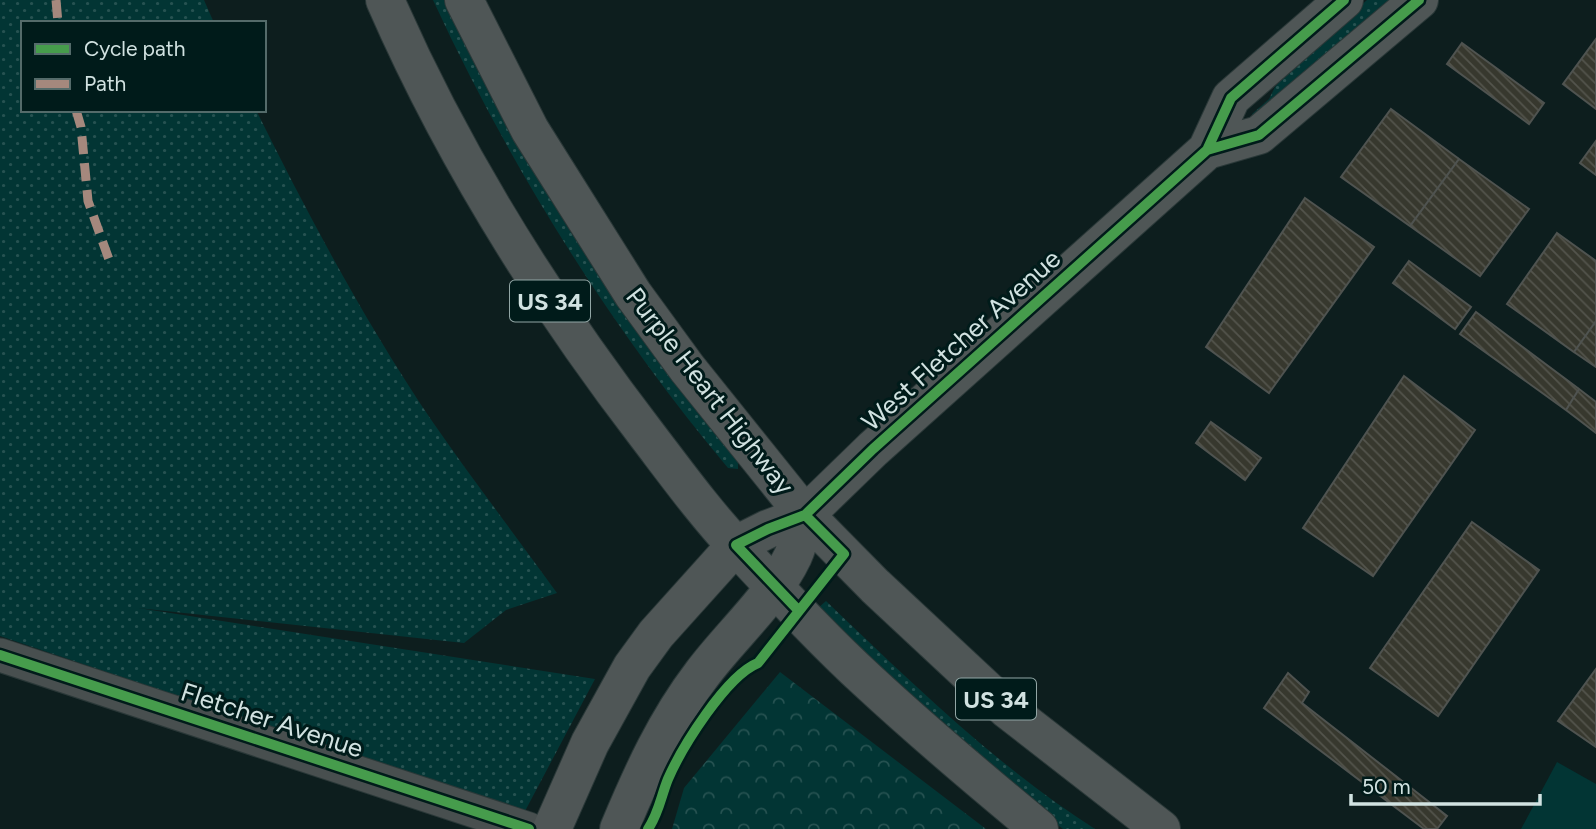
<svg xmlns="http://www.w3.org/2000/svg" width="1596" height="829" font-family="Figtree,sans-serif">
  <style>
    .grass { fill: url(#grass-dots) }
    .forest { fill: url(#forest-crowns) }
    .green { fill: #023534 }
    .building { fill: url(#building-back-hatch); stroke: #4f5350; stroke-width: 2 }
    .lines { fill: none; stroke-linecap: round; stroke-linejoin: round }
    .minor-casing { stroke: #2a3838; stroke-width: 35 }
    .major-casing { stroke: #2a3838; stroke-width: 40 }
    .minor { stroke: #484f4f; stroke-width: 33 }
    .major { stroke: #4f5656; stroke-width: 38 }
    .quiet { stroke: #a5887d; stroke-width: 9; stroke-dasharray: 18 9; stroke-linecap: butt }
    .cycleway-casing { stroke: #001b1a; stroke-width: 15 }
    .cycleway { stroke: #469c4c; stroke-width: 10 }
    .labels { text-anchor: middle; dominant-baseline: central; stroke-width: 6; stroke-linejoin: round; paint-order: stroke }
    .shield { fill: #001b1a; stroke: #92a6a5; stroke-width: 2 }
    .shield-label { font-size: 24px; font-weight: bold; fill: #d1e2e1 }
    .street-label { font-size: 26px; fill: #d1e2e1; stroke: #001b1a }
  </style>
  <defs>
    <pattern id="grass-dots" width="8" height="8" patternUnits="userSpaceOnUse" patternTransform="scale(1.75)"><rect width="8" height="8" fill="#023534"/><path d="M2 2h.1M6 6h.1" fill="none" stroke="#265251" stroke-width="1.8" stroke-linecap="round"/></pattern>
    <pattern id="forest-crowns" width="20" height="18" patternUnits="userSpaceOnUse" patternTransform="scale(1.75)"><rect width="20" height="18" fill="#023534"/><path d="M2 6a3 3 0 1 1 6 0M12 15a3 3 0 1 1 6 0" fill="none" stroke="#265251"/></pattern>
    <pattern id="building-back-hatch" width="6" height="6" patternUnits="userSpaceOnUse" patternTransform="scale(1.75)"><rect width="6" height="6" fill="#37382e"/><path d="M-1 5l2 2M0 0l6 6M5-1l2 2" fill="none" stroke="#53544c"/></pattern>
  </defs>
  <rect width="100%" height="100%" fill="#0d1e1e"/>
  <!-- grass -->
  <path class="grass" d="M0,0H204L214,23H23V110H256C309,217 365,322 432,421C472,479 516,536 557,593L506,610L464,643L138,608L595,679L524,813L0,636Z
    M433,0H446C483,77 521,154 567,226C619,307 679,383 738,458V469L728,468C610,327 510,167 433,0Z
    M1367,0H1401L1253,118L1252,114L1269,99L1275,87L1286,74Z
    M826,601C911,682 995,765 1095,829H1063L1035,808L917,705L818,608Z"/>
  <!-- forest -->
  <path class="forest" d="M780,672L986,829H672L684,788Z"/>
  <!-- green -->
  <path class="green" d="M1557,762L1596,784V829H1521Z"/>
  <!-- building -->
  <path class="building" d="M1596,39V109L1563,84Z
    M1462,43L1544,103L1529,124L1447,64Z
    M1391,109L1459,159L1410,226L1341,177Z
    M1596,141V175L1580,163Z
    M1459,159L1529,209L1480,276L1410,226Z
    M1305,198L1374,247L1269,393L1206,347Z
    M1557,233L1596,261V321L1574,352L1507,304Z
    M1409,261L1471,307L1455,329L1393,283Z
    M1476,312L1579,389L1566,410L1460,334Z
    M1596,321V367L1574,352Z
    M1404,376L1475,430L1373,576L1303,528Z
    M1579,389L1596,402V433L1566,410Z
    M1211,422L1261,458L1245,480L1196,443Z
    M1472,522L1539,570L1438,716L1370,668Z
    M1596,669V747L1558,721Z
    M1288,673L1309,692L1302,703L1447,816L1437,829H1424L1264,708Z"/>
  <g class="lines">
    <defs>
      <path id="minor" d="M0,655L529,829"/>
      <path id="major" d="M385,0C453,156 544,301 647,435C676,473 705,513 738,548C780,593 823,640 869,682C924,733 981,781 1039,829
        M464,0L530,130L633,294L687,368L805,515L875,586L1008,710L1161,829
        M1207,150L1259,135L1419,0
        M552,829L590,743L632,667L656,634L736,545L768,529L805,515L873,449L1207,150L1231,98L1344,0
        M619,829C642,774 666,721 702,674C731,635 772,600 793,556C799,543 802,528 805,515"/>
    </defs>
    <!-- minor casing -->
    <use href="#minor" class="minor-casing"/>
    <!-- major casing -->
    <use href="#major" class="major-casing"/>
    <!-- minor -->
    <use href="#minor" class="minor"/>
    <!-- major -->
    <use href="#major" class="major"/>
    <!-- quiet -->
    <path class="quiet" d="M56,0L58,23
      M76,110L81,127L88,201L111,265"/>
    <defs>
      <path id="cycleway" d="M1207,150L1259,135L1419,0
        M799,611L736,545L768,529L805,515L873,449L1207,150L1231,98L1344,0
        M0,655L529,829
        M648,829C659,813 661,796 668,779C682,747 726,676 758,663L844,554L805,515"/>
    </defs>
    <!-- cycleway casing -->
    <use href="#cycleway" class="cycleway-casing"/>
    <!-- cycleway -->
    <use href="#cycleway" class="cycleway"/>
  </g>
  <g class="labels">
    <!-- shield labels -->
    <g class="shield">
      <rect x="510" y="280.5" width="80" height="41" rx="5"/>
      <rect x="956" y="678.5" width="80" height="41" rx="5"/>
    </g>
    <g class="shield-label">
      <text x="550" y="301">US 34</text>
      <text x="996" y="699">US 34</text>
    </g>
    <!-- street labels -->
    <g class="street-label">
      <text transform="translate(961 340) rotate(-42)">West Fletcher Avenue</text>
      <text transform="translate(710 391) rotate(52)">Purple Heart Highway</text>
      <text transform="translate(272 720) rotate(18)">Fletcher Avenue</text>
    </g>
  </g>
  <!-- legend -->
  <rect x="21" y="21" width="245" height="91" fill="#001b1a" stroke="#546b6a" stroke-width="2"/>
  <rect x="35" y="44" width="35" height="10" fill="#469c4c" stroke="#546b6a" stroke-width="2"/>
  <text x="84" y="56" font-size="21" fill="#d1e2e1">Cycle path</text>
  <rect x="35" y="79" width="35" height="10" fill="#a5887d" stroke="#546b6a" stroke-width="2"/>
  <text x="84" y="91" font-size="21" fill="#d1e2e1">Path</text>
  <!-- scale -->
  <path d="M1351 794v10h189v-10" fill="none" stroke="#d1e2e1" stroke-width="3.5"/>
  <text x="1362" y="794" font-size="21" fill="#d1e2e1" stroke="#001b1a" stroke-width="5" paint-order="stroke">50 m</text>
</svg>
